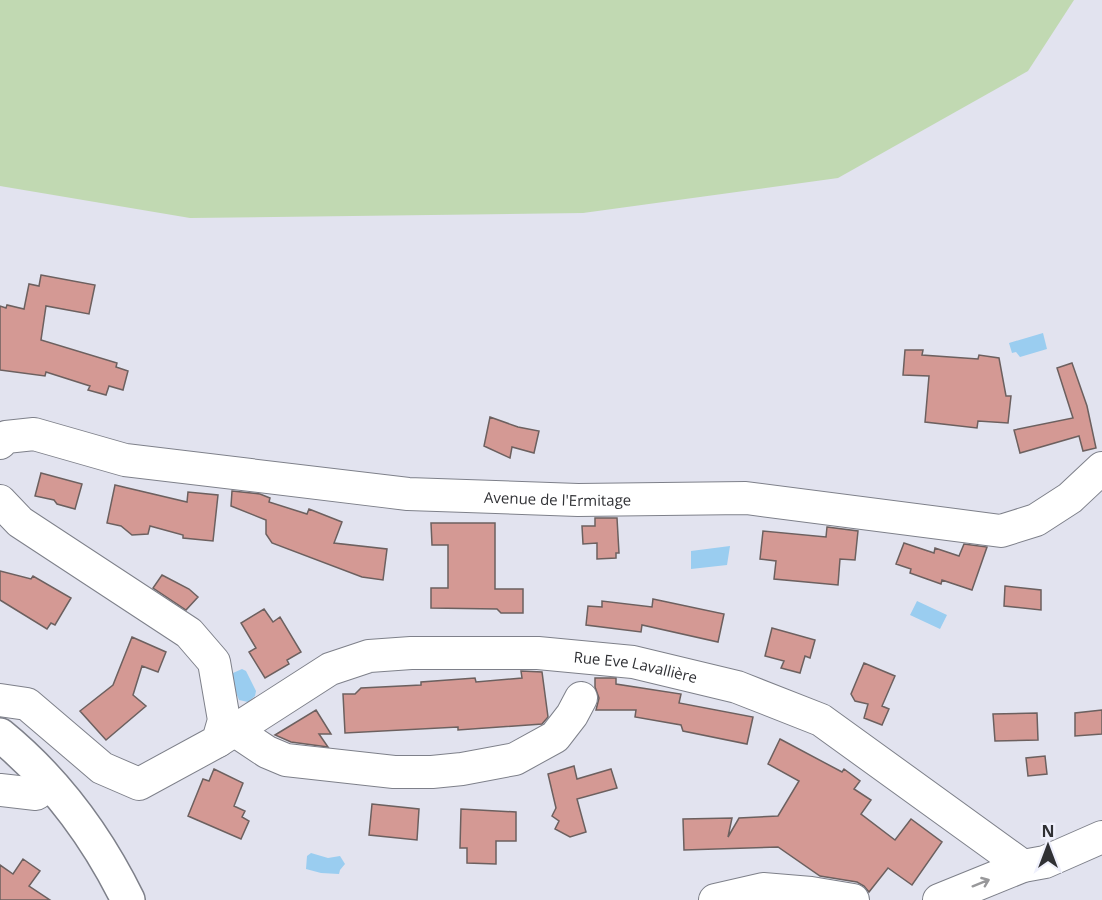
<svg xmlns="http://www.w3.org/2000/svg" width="1102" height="900" font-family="'Open Sans',sans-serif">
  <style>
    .green { fill: #c1d9b2 }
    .water { fill: #9acdf0 }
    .building { fill: #d49994; stroke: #6c605f; stroke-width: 1.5 }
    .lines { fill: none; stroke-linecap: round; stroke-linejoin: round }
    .minor-casing { stroke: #7e808a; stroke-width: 34 }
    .major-casing { stroke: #7e808a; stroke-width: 36 }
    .minor { stroke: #fff; stroke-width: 32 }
    .major { stroke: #fff; stroke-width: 33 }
    .oneway { stroke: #98989a }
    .labels { text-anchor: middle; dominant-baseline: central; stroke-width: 6; stroke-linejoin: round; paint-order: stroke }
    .street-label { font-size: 15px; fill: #303135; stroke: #eff0fc }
  </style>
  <rect width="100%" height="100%" fill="#e2e3ef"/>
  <!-- green -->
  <path class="green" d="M0,0H1074L1028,71L838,178L583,213L190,218L0,186Z"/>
  <!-- water -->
  <path class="water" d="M1043,333L1047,349L1020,357L1016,352L1012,353L1009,343Z
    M730,546L727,565L691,569V551Z
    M917,601L947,615L940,629L910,615Z
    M242,669L246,671L256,691L255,696L248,702L239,700L233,685V673Z
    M311,853L328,858L340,856L345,864L340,870L339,874L321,873L306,869L307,856Z"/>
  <!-- building -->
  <path class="building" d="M41,275L95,285L89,314L46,306L41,340L117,363L116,367L128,371L123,390L109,386L106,395L88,390L90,386L46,372L45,376L0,370V306L6,308L7,305L24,309L29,284L39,286Z
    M905,350H923L922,355L978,359L979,355L999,358L1006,396H1011L1008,423L978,421L977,428L925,422L929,376L903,375Z
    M1072,363L1087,406L1096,448L1083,451L1079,436L1020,453L1014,430L1073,418L1057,368Z
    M490,417L518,427L539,431L534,453L512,447L510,458L484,446Z
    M41,473L82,484L75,509L57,504L54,500L35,496Z
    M115,485L187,502L188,492L218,495L213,541L183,538V535L150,526L148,534L132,535L121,526L107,523Z
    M232,491L260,494L270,498L269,502L307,514L309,509L342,522L334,543L387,549L383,580L362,577L272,543L266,534V520L231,506Z
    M595,518H617L619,553H616V558L597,559V543L583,544L582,526H595Z
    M431,523H495V589H523V613H501L497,609L431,608V588H448V545H432Z
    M827,527L858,531L855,560L840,559L838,585L774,579L776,561L760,559L763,531L826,537Z
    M904,543L934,553L935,548L959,556L964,544L987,547L972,590L942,580L941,584L910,573L911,569L896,564Z
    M0,571L31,579L33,576L71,598L55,625L51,623L47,629L0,600Z
    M162,575L189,589L198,597L186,610L153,588Z
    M1005,586L1041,590V610L1004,606Z
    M653,599L724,614L718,642L642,625L641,632L586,625L588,606L602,607V601L652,607Z
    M264,609L273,622L280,617L301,652L287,660L289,664L265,678L249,652L256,648L241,623Z
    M772,628L815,640L810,658L805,656L800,673L781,668L784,661L765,656Z
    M132,637L166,652L158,672L142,666L133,695L146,706L106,740L80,711L113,685Z
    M864,663L895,676L882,706L889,709L882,725L864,718L868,704L855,701L851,694Z
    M521,671L542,672L548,717L542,724L458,730V727L345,733L343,694H355L361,688L421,685V682L475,678L476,682L522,678Z
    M595,678H616V684L681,694L679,703L753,717L747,744L683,731L681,725L635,717L636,710H596L599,698L595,687Z
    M316,710L331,734H319L328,747L291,742L275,735Z
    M1102,710V734L1075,736V713Z
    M1037,713L1038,740L995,741L993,714Z
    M780,739L842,772L844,769L860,781L854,789L871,800L861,814L895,840L911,819L942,842L912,885L888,868L869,892L864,886L857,882L820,876L778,847L684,850L683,819L732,818L728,837L739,818L778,816L799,781L768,764Z
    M1045,756L1047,774L1028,776L1026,758Z
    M574,766L577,779L611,769L617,788L577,799L586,832L570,837L555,829L559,821L552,816L556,808L548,774Z
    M214,769L243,783L234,806L245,811L242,817L249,821L241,839L188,816L203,779L209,781Z
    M372,804L419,809L417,840L369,835Z
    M461,809L516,812V841H496V864L467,863V848H460Z
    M23,859L40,871L29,886L50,900H0V865L13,874Z"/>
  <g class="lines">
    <defs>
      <g id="minor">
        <path id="s1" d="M0,443L6,437L34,434L125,460L408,494L578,500L746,498L1001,531L1036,520L1070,498L1102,468"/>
        <path d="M0,501L20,522L189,633L214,662L224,720L218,741L139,784L102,768L27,704L0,700"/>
        <path d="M234,730L267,752L286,760L394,772H432L462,769L515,759L555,737L572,715L581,698"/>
        <path id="s2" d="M218,741L330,669L369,656L411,653H538L633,662L737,687L821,720L1023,866"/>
        <path d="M0,790L36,794L50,784"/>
        <path d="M715,900L763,889L811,893L853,900"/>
        <path d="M939,900L1023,866L1045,862L1102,837"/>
      </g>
      <path id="major" d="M0,735C54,779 97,837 128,900"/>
    </defs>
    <!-- minor casing -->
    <use href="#minor" class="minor-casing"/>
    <!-- major casing -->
    <use href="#major" class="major-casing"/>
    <!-- minor -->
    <use href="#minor" class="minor"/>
    <!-- major -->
    <use href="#major" class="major"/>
  </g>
  <!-- one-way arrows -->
  <defs><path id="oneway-shaft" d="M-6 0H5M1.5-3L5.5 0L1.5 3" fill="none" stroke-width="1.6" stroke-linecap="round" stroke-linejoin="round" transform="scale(1.5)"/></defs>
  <use class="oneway" href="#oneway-shaft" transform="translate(981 883) rotate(-22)"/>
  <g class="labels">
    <!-- street labels -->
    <g class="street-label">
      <text stroke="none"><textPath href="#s1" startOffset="566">Avenue de l'Ermitage</textPath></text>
      <text stroke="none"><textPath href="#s2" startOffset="442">Rue Eve Lavallière</textPath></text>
    </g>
  </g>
  <!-- north arrow -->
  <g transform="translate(1048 846)" stroke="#eff0fc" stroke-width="4.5" paint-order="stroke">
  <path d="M0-4.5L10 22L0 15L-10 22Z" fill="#303135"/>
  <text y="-9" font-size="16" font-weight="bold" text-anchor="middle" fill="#303135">N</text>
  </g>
</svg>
